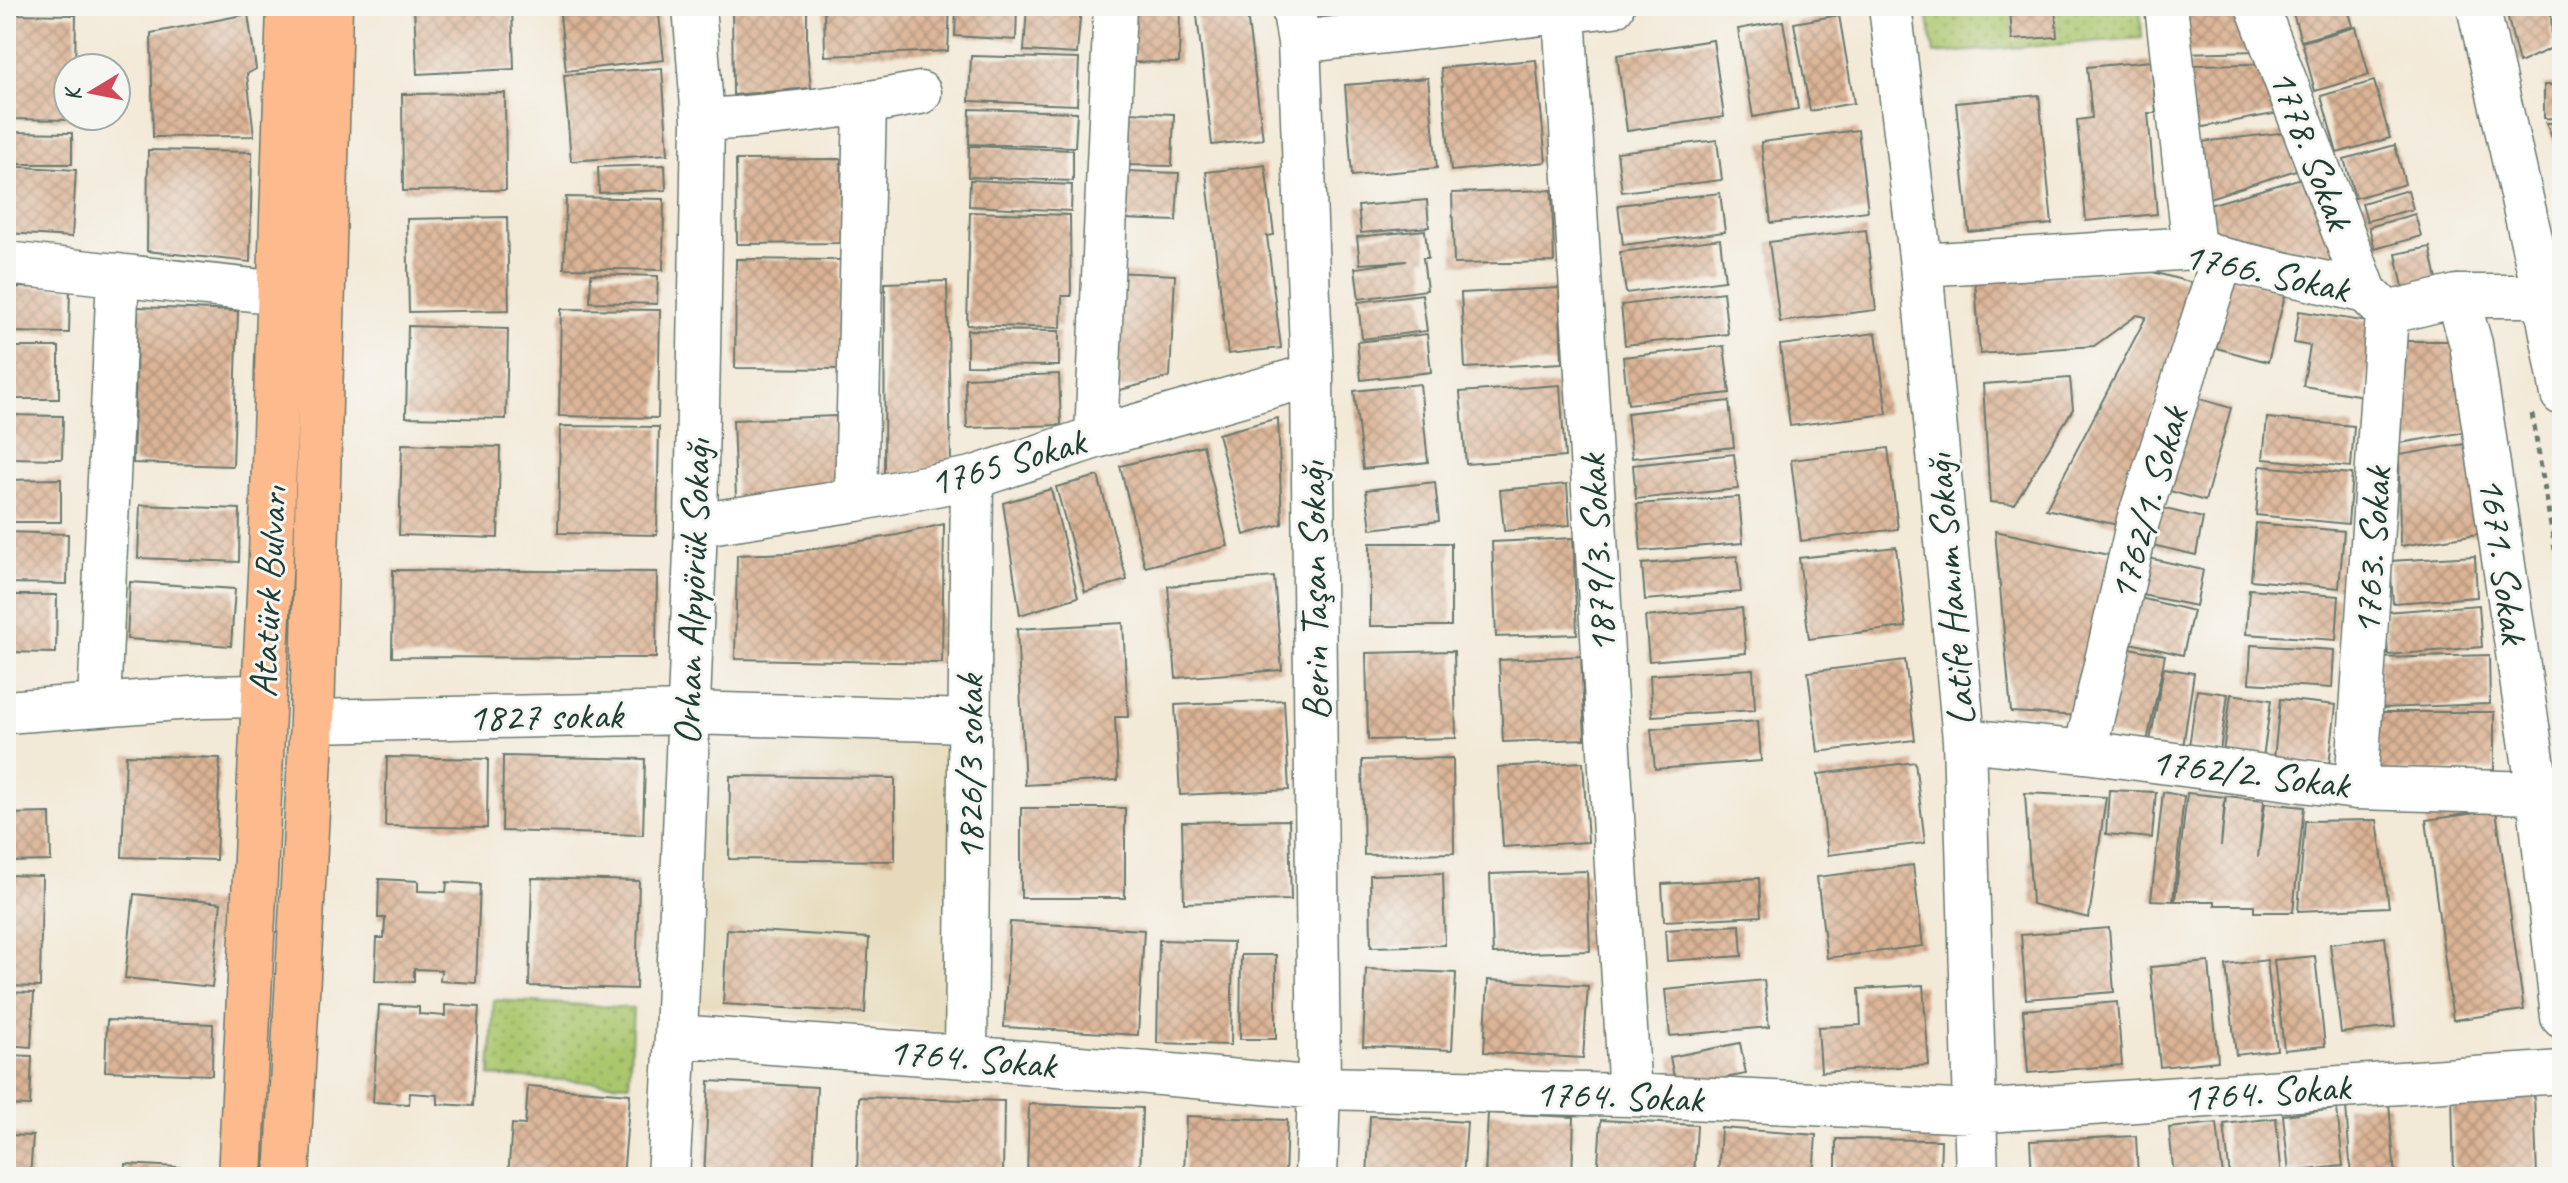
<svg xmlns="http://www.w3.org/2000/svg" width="2568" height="1183" font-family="Caveat,sans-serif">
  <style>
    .built { fill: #e6daba }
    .park { fill: url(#park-dots); stroke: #658251; stroke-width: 2 }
    .building { fill: url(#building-cross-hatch) }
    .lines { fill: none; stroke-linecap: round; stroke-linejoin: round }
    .minor-casing { stroke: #69796d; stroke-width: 45 }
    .major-casing { stroke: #69796d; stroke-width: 47 }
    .path { stroke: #69796d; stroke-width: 5; stroke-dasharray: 6 6; stroke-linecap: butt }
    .minor { stroke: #fff; stroke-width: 42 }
    .major { stroke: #fcba8d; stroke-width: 44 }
    .labels { text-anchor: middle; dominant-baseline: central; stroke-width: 6; stroke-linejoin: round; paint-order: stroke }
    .street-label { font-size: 40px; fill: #1f3d34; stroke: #f6f6f2 }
  </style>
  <defs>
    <pattern id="park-dots" width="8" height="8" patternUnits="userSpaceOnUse" patternTransform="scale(2)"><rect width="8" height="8" fill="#abc76e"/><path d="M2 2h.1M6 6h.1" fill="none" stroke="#8ba35b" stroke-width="1.8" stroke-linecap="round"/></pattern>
    <pattern id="building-cross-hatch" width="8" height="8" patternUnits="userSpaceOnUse" patternTransform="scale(2)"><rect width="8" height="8" fill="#dcb496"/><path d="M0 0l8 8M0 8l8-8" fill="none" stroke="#b2947b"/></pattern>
  </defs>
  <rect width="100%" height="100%" fill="#f6f6f2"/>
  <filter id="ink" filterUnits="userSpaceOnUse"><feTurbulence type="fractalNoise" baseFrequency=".0125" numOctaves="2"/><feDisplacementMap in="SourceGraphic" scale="16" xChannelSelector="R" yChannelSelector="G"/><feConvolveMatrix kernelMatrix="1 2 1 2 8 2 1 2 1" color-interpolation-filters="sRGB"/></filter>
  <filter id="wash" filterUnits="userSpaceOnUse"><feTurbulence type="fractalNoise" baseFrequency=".006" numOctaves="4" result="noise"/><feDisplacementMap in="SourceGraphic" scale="32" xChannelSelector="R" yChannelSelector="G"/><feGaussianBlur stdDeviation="1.8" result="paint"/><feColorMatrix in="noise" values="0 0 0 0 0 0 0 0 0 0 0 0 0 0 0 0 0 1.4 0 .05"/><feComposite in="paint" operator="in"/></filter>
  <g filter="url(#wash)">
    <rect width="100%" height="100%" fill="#f3e9d7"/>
    <!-- built -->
    <path class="built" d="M703,733L956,736L950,1033L692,1005Z"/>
    <!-- park -->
    <path class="park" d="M1926,6H2140L2142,38L1934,54Z
      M494,1000L633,1008L629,1084L490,1076Z"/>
    <g id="blocks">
      <!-- building -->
      <path class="building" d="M414,6H512L514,69L417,74Z
        M559,6H658L664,60L566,71Z
        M732,6H807V48L811,88L733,95Z
        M824,6H950L948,51L825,56Z
        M956,6H1017L1016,40L955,36Z
        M1027,6H1081L1077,54L1024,51Z
        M1134,6H1180L1179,63L1133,62Z
        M1246,6L1263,139L1212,145L1196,7Z
        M1318,6H1403V8L1319,16Z
        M2010,6H2055L2057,37L2012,40Z
        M2182,6L2245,11L2257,51L2183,53Z
        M2291,6H2347L2353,26L2301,41Z
        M2505,6H2551L2552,48L2519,63Z
        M6,14L76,15L75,68H68V116H75V120L6,119Z
        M248,14L256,69L247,74L254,136L153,137L151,33Z
        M1839,15L1854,103L1810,111L1794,23Z
        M1783,21L1798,109L1753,117L1738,29Z
        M2356,27L2369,75L2315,91L2302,42Z
        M1713,40L1724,117L1627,131L1617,55Z
        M971,56L1079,59L1077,105L969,101Z
        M1536,60L1546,162L1451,171L1441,68Z
        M2151,61L2156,113H2148L2157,214L2086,221L2077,120L2092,118L2087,67Z
        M2256,64L2279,113L2192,129L2188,65Z
        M662,68L668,154L571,161L564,75Z
        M1428,78L1437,168L1352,176L1345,85Z
        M2374,81L2390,138L2337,153L2321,96Z
        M2544,85H2562V119L2544,118Z
        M505,93L506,190L403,191L402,94Z
        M2039,95L2052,224L1969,232L1956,103Z
        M970,109L1077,112L1075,147L969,144Z
        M1128,112L1174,114L1172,166L1126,165Z
        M2546,123H2562V161Z
        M1858,130L1868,211L1771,223L1761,142Z
        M6,132L72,133V164H6Z
        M2288,132L2296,170L2203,200L2191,143Z
        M1717,140L1722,180L1622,192L1617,152Z
        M2395,145L2405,184L2355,198L2344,159Z
        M969,146L1073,150V181L968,177Z
        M148,150L252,152L250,262L147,251Z
        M841,159L842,243L737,244L736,160Z
        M665,165L666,190L599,193L598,167Z
        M1265,165L1274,235L1267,236L1281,348L1228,354L1206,172Z
        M6,166L76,170L72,237L6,233Z
        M1125,171L1179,173L1176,221L1123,219Z
        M2312,175L2348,276L2206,236L2199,208Z
        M970,180L1072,185L1071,211L969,206Z
        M1552,190L1554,262L1454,264L1452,193Z
        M2408,190L2413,209L2367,221L2362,203Z
        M1720,193L1725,232L1623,245L1618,205Z
        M566,197L664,199L663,270L564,268Z
        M1427,200L1429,227L1361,233L1358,206Z
        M970,212L1070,215L1071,296H1062L1061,328L967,325Z
        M2415,214L2421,236L2375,249L2369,227Z
        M507,217L509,310L409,312L407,219Z
        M1425,230L1428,258H1423L1427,290L1359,299L1355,268L1407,261L1360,264L1357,237Z
        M1866,230L1876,310L1780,322L1769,242Z
        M1720,239L1725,280L1626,293L1620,252Z
        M2430,247L2438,285L2404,292L2396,254Z
        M736,259L840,260V369L735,368Z
        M2149,271L2193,283L2118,525L2046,509L2146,317L2137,315L2094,346L1980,354L1975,280Z
        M1114,272L1175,275L1170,377L1109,393Z
        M591,274L658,276L657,304L590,302Z
        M2228,276L2286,292L2268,362L2209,346Z
        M947,281L951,462L884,479L885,283Z
        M6,287L70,288L69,333L6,332Z
        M1559,288L1562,363L1465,368L1461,293Z
        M1723,292L1728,334L1625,345L1621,305Z
        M1422,294L1427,331L1362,339L1358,302Z
        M138,307L238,311L233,466L133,463Z
        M561,309L660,310L658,418L559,416Z
        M2299,311L2375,323L2364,396L2303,386L2310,346L2294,343Z
        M408,326L508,329L506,419L406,417Z
        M967,330L1059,331V366L967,365Z
        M1876,333L1887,414L1790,426L1780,345Z
        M1427,334L1431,372L1361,380L1357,342Z
        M2403,341H2457L2472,431L2400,443Z
        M1724,346L1730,393L1628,404L1623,357Z
        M6,347H59V399H6Z
        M1059,374L1061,425L967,428L965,378Z
        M2070,378L2073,409L2014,504L1990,502L1983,384Z
        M1420,384L1428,462L1363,469L1354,391Z
        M1560,385L1565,457L1466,464L1460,392Z
        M2190,396L2231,408L2205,501L2163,489Z
        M1729,401L1734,447L1632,458L1627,413Z
        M6,415L63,416L62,459L6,458Z
        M836,416L840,493L736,498L733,420Z
        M1278,418L1282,524L1244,535L1218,434Z
        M2267,418L2354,426L2351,467L2263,459Z
        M560,426L659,427L657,535L558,533Z
        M2471,443L2485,533L2400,546L2399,455Z
        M402,444L500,447L498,538L399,535Z
        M1203,445L1228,546L1145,567L1120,466Z
        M1888,448L1898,529L1801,541L1791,460Z
        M1734,454L1738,489L1636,499L1633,465Z
        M2260,466L2352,474L2348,524L2256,515Z
        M1098,476L1127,580L1085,592L1056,487Z
        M61,479V522H6V480Z
        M1435,482L1439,521L1371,529L1366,490Z
        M1567,484L1570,525L1504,531L1500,490Z
        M1051,489L1078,597L1020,615L1003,503Z
        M1739,497L1743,543L1641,551L1637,504Z
        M140,505L240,509L239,562L138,558Z
        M2161,508L2203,518L2196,555L2152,545Z
        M2256,523L2344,531L2339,588L2251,580Z
        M944,524L942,663L735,659L737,555L789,553L897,535Z
        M1995,531L2118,557L2082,716L2011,712Z
        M6,532L68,534L67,584L6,583Z
        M1573,538L1577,634L1496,637L1492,542Z
        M1370,543H1451V626H1370Z
        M1896,547L1906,627L1809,639L1799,558Z
        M1737,556L1741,592L1645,600L1642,564Z
        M2475,556L2477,597L2393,603L2390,561Z
        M2144,557L2203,570L2196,606L2137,594Z
        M393,570L657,572L656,658L392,657Z
        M1274,577L1282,670L1176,678L1168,586Z
        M130,582L235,589L231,646L127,639Z
        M2249,589L2339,596L2336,640L2246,634Z
        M6,595H57L56,653L6,652Z
        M2136,597L2193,611L2183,655L2126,642Z
        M2479,605L2482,647L2388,655L2385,612Z
        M1742,608L1746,653L1649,661L1645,617Z
        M1123,623L1128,717H1115L1118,780L1025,785L1017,629Z
        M2251,645L2334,650L2332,688L2249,683Z
        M2120,646L2165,655L2147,742L2103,733Z
        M1454,651L1456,738L1368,740L1366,653Z
        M2489,655L2490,704L2381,708L2379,658Z
        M1581,656L1585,739L1503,742L1499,660Z
        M1905,660L1915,740L1818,752L1808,672Z
        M2164,668L2194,673L2183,747L2150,741Z
        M1753,669L1755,710L1652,716L1650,675Z
        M2197,690L2228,694L2220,751L2189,747Z
        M2231,694L2271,700L2263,758L2223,752Z
        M2280,699L2336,705L2329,765L2274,759Z
        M1284,700L1289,790L1180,795L1175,705Z
        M2379,712H2494V770L2379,771Z
        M1758,721L1761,761L1655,769L1651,729Z
        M126,755L220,758L216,860L122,857Z
        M503,756L645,759L643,835L502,831Z
        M387,757L488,759L487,828L385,826Z
        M1453,758L1454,853L1364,855L1362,760Z
        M1583,762L1588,842L1503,847L1498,767Z
        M1915,762L1925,843L1828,855L1818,774Z
        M730,776L895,778V861L729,859Z
        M2109,790L2156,792L2152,838L2106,834Z
        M2163,792L2184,796L2173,901L2151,900Z
        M2025,793L2106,797L2089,918L2032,904Z
        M2187,793L2225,797L2221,846L2226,796L2264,800L2258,857L2265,803L2304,807L2293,912H2254V905H2215V901H2175Z
        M1021,808H1125V898H1021Z
        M2496,810L2524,1010L2453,1020L2426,820Z
        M50,813L51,861L6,862V814Z
        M1289,820L1291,900L1184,903L1182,822Z
        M2377,820L2389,907L2298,911L2305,821Z
        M1913,865L1923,946L1827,958L1817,877Z
        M1587,871L1590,951L1493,954L1490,874Z
        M1443,873L1445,945L1371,947L1370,875Z
        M6,875L42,876L40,987L6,986Z
        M532,878L639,881L636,989L529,986Z
        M1759,878L1761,916L1664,921L1662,884Z
        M379,879L418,881V891L446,892L447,882L480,884L476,983L440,981L441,970L414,969V982L375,981L377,938H384L385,918H378Z
        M134,894L221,903L212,987L125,978Z
        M1010,922L1144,930L1138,1035L1004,1027Z
        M1740,925L1742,956L1667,961L1665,930Z
        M2109,928L2114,992L2026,999L2021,935Z
        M727,929L869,938L865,1013L723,1004Z
        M2385,937L2395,1027L2341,1033L2330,944Z
        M1159,940L1233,942L1231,1045L1157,1043Z
        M1241,955H1276V1039H1240Z
        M2315,956L2325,1046L2284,1050L2274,960Z
        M2267,960L2277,1050L2236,1055L2226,965Z
        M2209,962L2218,1061L2160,1067L2150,967Z
        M1366,969L1456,973L1452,1050L1363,1046Z
        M1488,980L1588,986L1583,1058L1484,1052Z
        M1764,980L1769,1027L1670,1036L1665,990Z
        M1923,985L1929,1065L1821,1072L1818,1027L1861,1025L1859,989Z
        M6,992L34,993L31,1047L6,1045Z
        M2117,1002L2122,1065L2028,1073L2023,1010Z
        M379,1005L419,1007V1014L445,1016V1005L479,1007L473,1106L438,1104V1095L410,1093L409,1104L373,1102Z
        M107,1020L213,1024L212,1075L105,1071Z
        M1740,1043L1746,1074L1676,1087L1670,1057Z
        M6,1055L32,1056L30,1106L6,1105Z
        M709,1081L817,1087L813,1177H704Z
        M528,1086L630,1094L623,1177H508L512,1124L525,1125Z
        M2534,1093L2537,1177H2454L2452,1095Z
        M859,1097L1004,1101L1003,1177H857Z
        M2389,1103L2395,1177H2351L2346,1106Z
        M1029,1104L1142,1108L1140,1177H1027Z
        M2337,1109L2343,1166L2289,1172L2283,1115Z
        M1488,1113L1574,1117L1572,1177H1485Z
        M1186,1116L1287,1120L1285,1177H1184Z
        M1370,1116L1467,1122L1463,1177H1367Z
        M2276,1118L2282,1177H2230L2224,1124Z
        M1601,1120L1697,1125L1694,1177H1597Z
        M2217,1123L2223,1177H2174L2169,1128Z
        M1721,1128L1816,1135L1813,1177H1718Z
        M6,1135L33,1136L30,1177H6Z
        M2136,1136L2138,1177H2032L2030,1141Z
        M1836,1139L1941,1140L1940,1177H1836Z
        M126,1164L211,1169L210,1177H125Z"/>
    </g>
  </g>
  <g filter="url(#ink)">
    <use href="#blocks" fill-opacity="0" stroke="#69796d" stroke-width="2"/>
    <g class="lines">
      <defs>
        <path id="minor" d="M1293,6L1299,42L1312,375L1319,1088L1316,1177
          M1890,6L1921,265L1964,740L1977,1177
          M2166,6L2194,248
          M2257,6L2366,292
          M2478,6L2544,295L2562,394
          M1564,13L1630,1095
          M1299,42L1613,6
          M703,120C776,116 848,107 920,93
          M6,263L281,293
          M1921,265L2194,248L2222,259L2366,292L2387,313L2457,296H2562
          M2457,296L2471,344L2538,793L2562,1017
          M1096,437L1115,6
          M856,500L865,103
          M696,525L856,500L972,478L1096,437L1312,375
          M99,705L118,275
          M6,712L204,697L263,696
          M312,721L689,713L970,721
          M1964,740L2085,752L2356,788L2538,793
          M2085,752L2138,521L2222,259
          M2356,788L2387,313
          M676,1036L966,1057L1319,1088L1630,1095L1974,1112L2562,1072
          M966,1057L972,478
          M668,1177L676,1036L696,525L703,120L694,6"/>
        <path id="major" d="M240,1177L271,555L289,6
          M287,1177L312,721L330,6"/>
      </defs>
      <!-- minor casing -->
      <use href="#minor" class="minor-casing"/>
      <!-- major casing -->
      <use href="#major" class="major-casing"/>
      <!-- path -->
      <path class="path" d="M2532,414L2562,591"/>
      <!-- minor -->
      <use href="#minor" class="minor"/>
      <!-- major -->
      <use href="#major" class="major"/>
    </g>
  </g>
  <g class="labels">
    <!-- street labels -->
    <g class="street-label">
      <text transform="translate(2311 149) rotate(69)">1778. Sokak</text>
      <text transform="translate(2266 272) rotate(12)">1766. Sokak</text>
      <text transform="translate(1007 462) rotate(-16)">1765 Sokak</text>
      <text transform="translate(2148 504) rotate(-74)">1762/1. Sokak</text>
      <text transform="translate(2372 551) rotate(-86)">1763. Sokak</text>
      <text transform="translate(1597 554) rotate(-93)">1879/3. Sokak</text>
      <text transform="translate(2503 560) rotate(82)">1671. Sokak</text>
      <text transform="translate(1950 590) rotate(-95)">Latife Hanım Sokağı</text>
      <text transform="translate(1314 591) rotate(-91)">Berin Taşan Sokağı</text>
      <text transform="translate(268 592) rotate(-87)">Atatürk Bulvarı</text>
      <text transform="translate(692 592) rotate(-88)">Orhan Alpyörük Sokağı</text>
      <text transform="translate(545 716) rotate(-1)">1827 sokak</text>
      <text transform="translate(970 768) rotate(-90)">1826/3 sokak</text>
      <text transform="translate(2250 773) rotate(7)">1762/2. Sokak</text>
      <text transform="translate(972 1058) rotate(5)">1764. Sokak</text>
      <text transform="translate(2266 1092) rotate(-4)">1764. Sokak</text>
      <text transform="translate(1619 1096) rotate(2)">1764. Sokak</text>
    </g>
  </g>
  <!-- margin -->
  <rect width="2568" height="1183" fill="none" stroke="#f6f6f2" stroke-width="32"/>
  <!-- north arrow -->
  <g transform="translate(92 92) rotate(260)"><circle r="38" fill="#f6f6f2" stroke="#a0aca6" stroke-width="2"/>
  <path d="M0-6L14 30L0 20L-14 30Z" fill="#d1495b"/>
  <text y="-12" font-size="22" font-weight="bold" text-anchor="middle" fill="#1f3d34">K</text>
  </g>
</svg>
